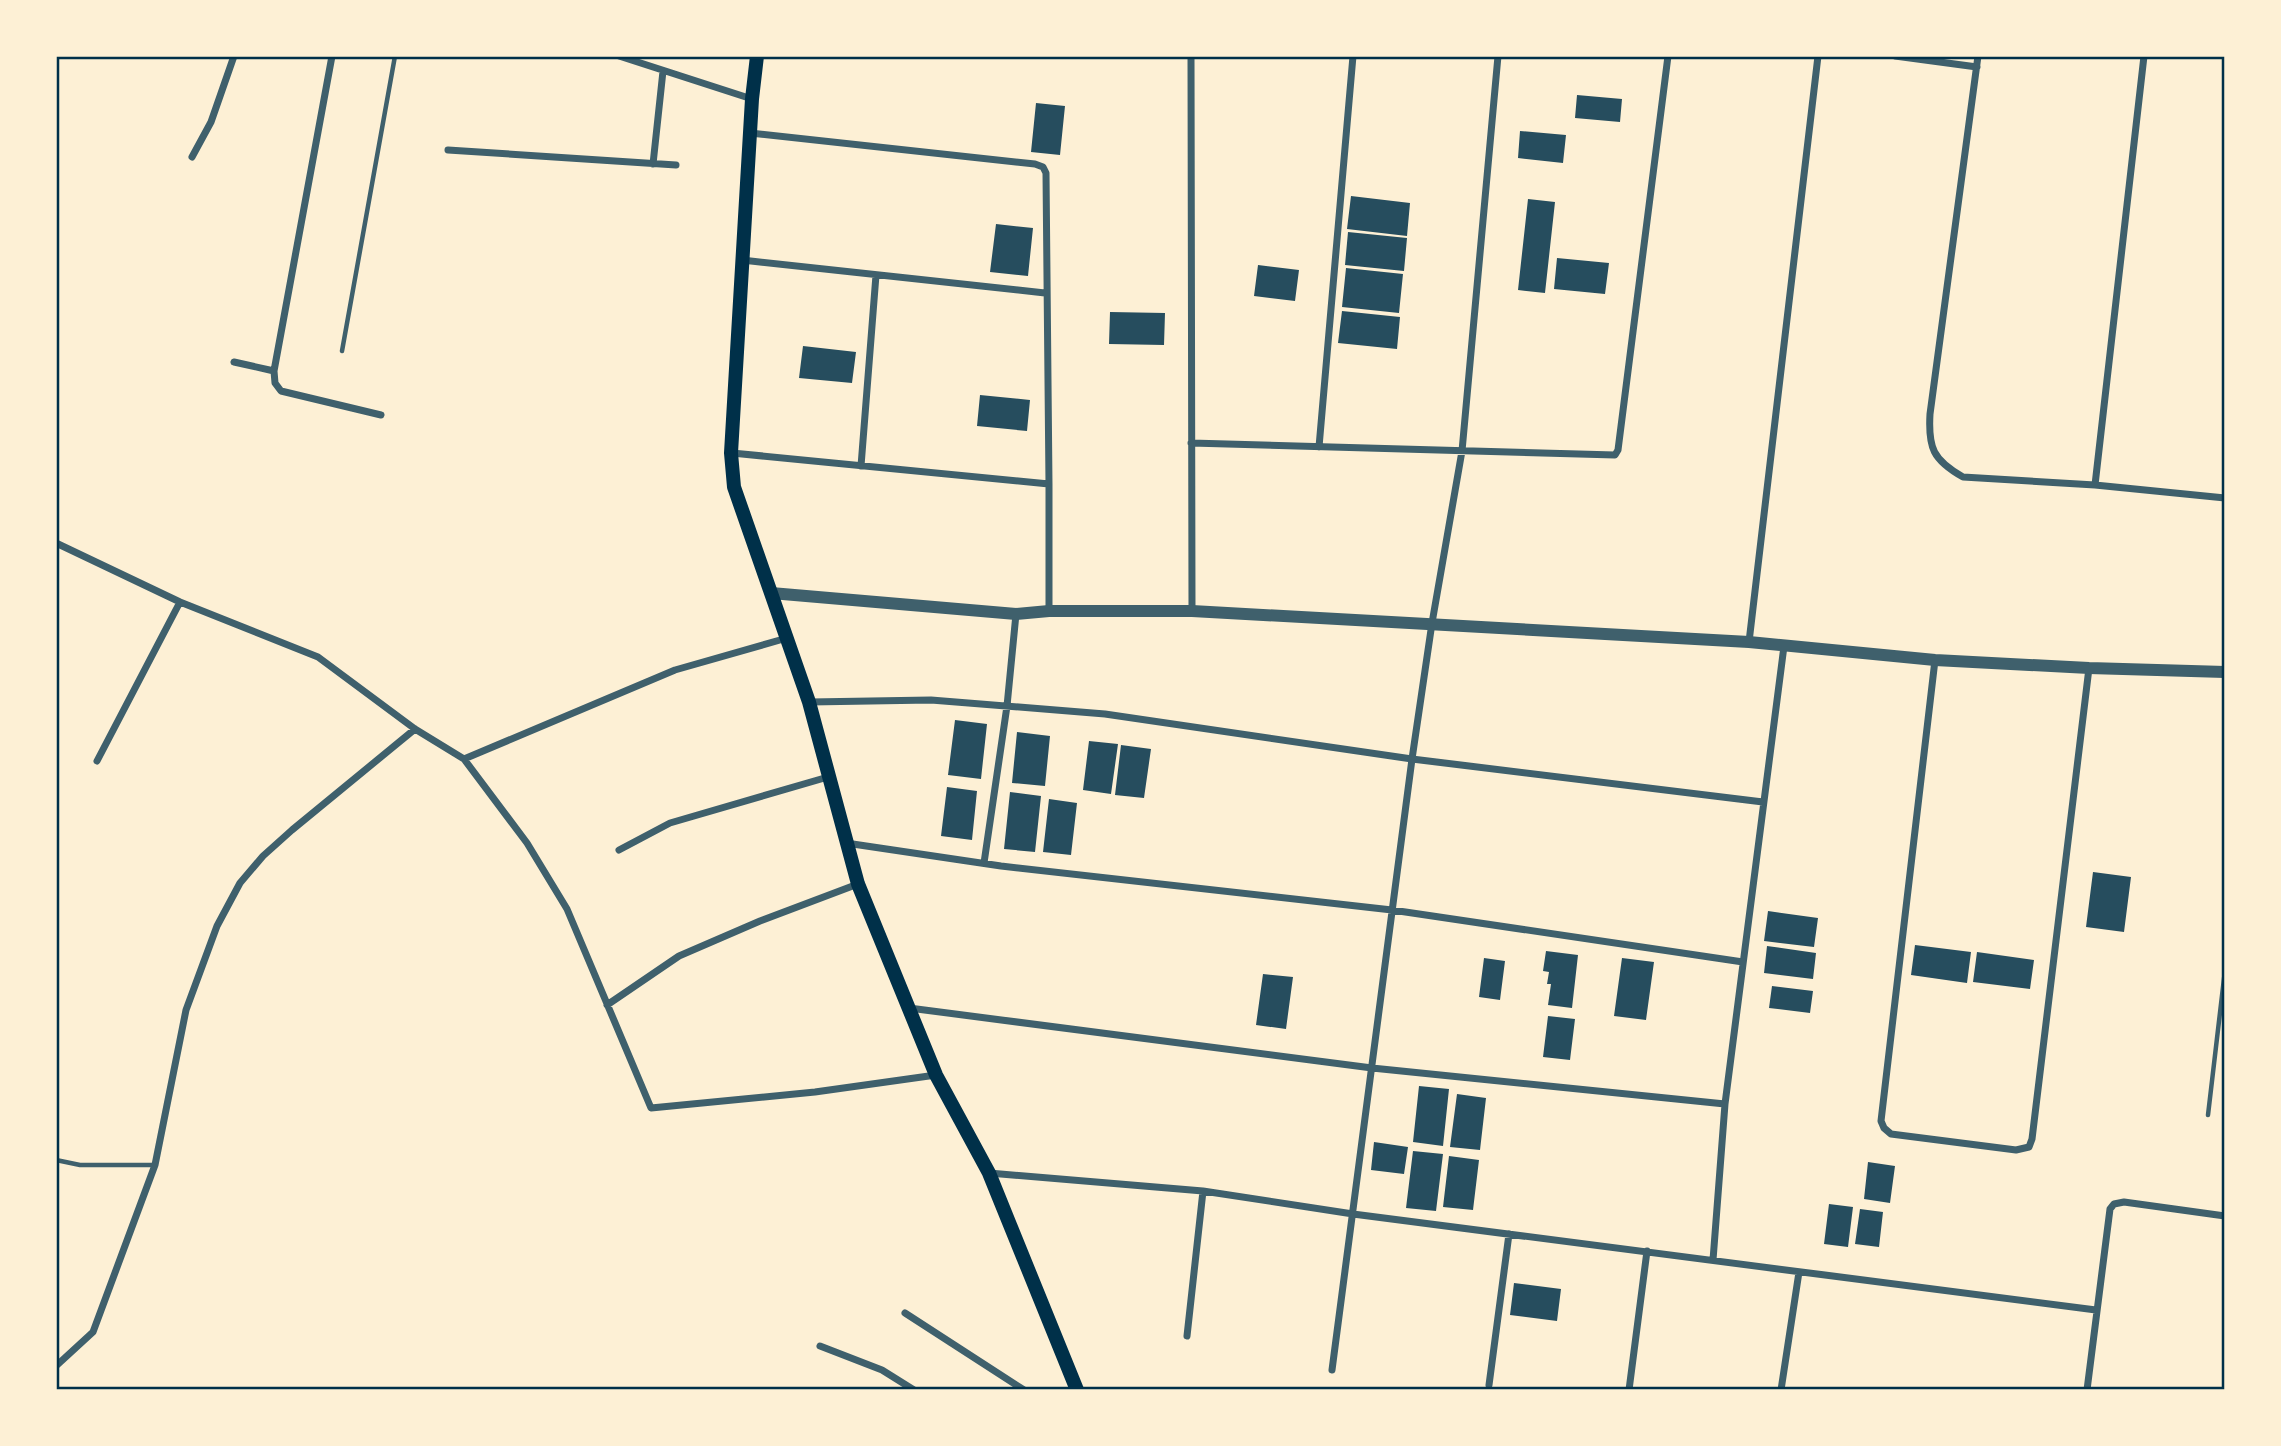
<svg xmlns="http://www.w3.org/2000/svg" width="2281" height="1446" font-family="'Exo 2',sans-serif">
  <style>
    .building { fill: #264d5e }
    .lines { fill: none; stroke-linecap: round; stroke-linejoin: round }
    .service { stroke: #3f606c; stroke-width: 4.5 }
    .minor { stroke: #3f606c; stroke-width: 7 }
    .tertiary { stroke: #3f606c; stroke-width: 12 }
    .secondary { stroke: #003049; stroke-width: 14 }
    .neatline { fill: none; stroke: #003049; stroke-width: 2.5 }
  </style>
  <rect width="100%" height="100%" fill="#fdf0d5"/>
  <!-- building -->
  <path class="building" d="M1577,95L1622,99L1620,122L1575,118Z
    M1036,103L1065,106L1060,155L1031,152Z
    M1520,131L1566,135L1563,163L1518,158Z
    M1351,196L1410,203L1407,236L1347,229Z
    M1528,199L1555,202L1545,293L1518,290Z
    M996,224L1033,228L1028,276L990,272Z
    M1348,232L1407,238L1404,271L1345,265Z
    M1557,258L1609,263L1605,294L1554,289Z
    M1258,265L1299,270L1295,301L1254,296Z
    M1346,268L1403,274L1399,313L1342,307Z
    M1342,311L1400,317L1397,349L1338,343Z
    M1110,312L1165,313L1164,345L1109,344Z
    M803,346L856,352L852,383L799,378Z
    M980,395L1030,400L1027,431L977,426Z
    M955,720L987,724L981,779L948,775Z
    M1017,732L1050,736L1045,786L1012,783Z
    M1089,741L1118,744L1111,794L1083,790Z
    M1121,745L1151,749L1144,798L1115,795Z
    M947,787L977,791L972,840L941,836Z
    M1010,792L1041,796L1035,852L1004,849Z
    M1049,799L1077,803L1071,855L1043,852Z
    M2093,872L2131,877L2124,932L2086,927Z
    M1768,911L1818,918L1814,947L1764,941Z
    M1915,945L1971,952L1967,983L1911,975Z
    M1767,946L1816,953L1813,979L1764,973Z
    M1546,951L1578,955L1572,1008L1548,1005L1551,984H1547L1549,972L1543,971Z
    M1977,952L2034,960L2030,989L1973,982Z
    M1484,958L1505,961L1500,1000L1479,997Z
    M1622,958L1654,962L1646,1020L1614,1016Z
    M1263,974L1293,977L1286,1029L1256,1025Z
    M1772,986L1813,991L1810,1013L1769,1008Z
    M1548,1016L1575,1019L1570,1060L1543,1057Z
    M1419,1086L1449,1089L1443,1146L1413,1142Z
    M1457,1094L1486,1098L1480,1150L1450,1147Z
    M1374,1142L1408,1147L1404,1174L1371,1170Z
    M1413,1151L1443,1154L1436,1211L1406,1208Z
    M1449,1156L1479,1160L1473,1210L1443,1207Z
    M1868,1162L1895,1166L1890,1203L1864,1199Z
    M1829,1204L1853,1207L1848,1247L1824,1244Z
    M1860,1209L1883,1212L1879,1247L1855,1244Z
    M1514,1283L1561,1289L1557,1321L1510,1315Z"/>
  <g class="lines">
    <!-- service -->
    <path class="service" d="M342,351L395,56
      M2208,1115L2225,970
      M56,1160L80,1165H155"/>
    <!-- minor -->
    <path class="minor" d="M619,56L752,99
      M1191,56L1192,611
      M1895,56L1977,67
      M1978,56L1930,414C1928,448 1933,460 1963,477L2095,485L2225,498
      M750,133L1035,164L1043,167L1046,173L1049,484V611
      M448,150L676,165
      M192,157L211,122L234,56
      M653,164L663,71
      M742,260L1045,293
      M234,362L274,371L332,56
      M274,371L275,383L281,391L381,415
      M1191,443L1615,455L1618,450L1668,56
      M1319,447L1353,56
      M732,453L1049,484
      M861,466L876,275
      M2095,485L2144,56
      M56,543L180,602L318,657L415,729L464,759L527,843L567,909L651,1108L815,1092L936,1075
      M1749,642L1818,56
      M1935,660L1881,1121L1884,1128L1891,1134L2016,1150L2029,1147L2032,1139L2089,668
      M810,702L931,700L1105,714L1412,759L1763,802
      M464,759L675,670L787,638
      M97,761L180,602
      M846,843L1001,866L1392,910L1743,962
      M619,850L670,823L828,777
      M984,863L1007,706L1016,614
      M607,1005L679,956L760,921L858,884
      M909,1008L1372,1068L1725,1104
      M989,1173L1203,1191L1353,1214L2096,1310
      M1713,1260L1725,1104L1784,646
      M905,1313L1024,1390
      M1187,1336L1203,1191
      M820,1346L882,1370L914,1390
      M56,1366L93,1332L155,1165L186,1010L217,926L240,883L263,856L292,830L415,729
      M1332,1370L1412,759L1432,623L1462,451L1498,56
      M1489,1385L1509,1234
      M1629,1390L1647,1251
      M1781,1390L1799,1272
      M2087,1390L2110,1209L2114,1204L2124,1202L2225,1216"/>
    <!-- tertiary -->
    <path class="tertiary" d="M771,593L1016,614L1049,611H1192L1749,642L1935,660L2089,668L2225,672"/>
    <!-- secondary -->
    <path class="secondary" d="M757,56L752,99L731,453L734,487L809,702L858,884L936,1075L989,1173L1077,1390"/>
  </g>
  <!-- border -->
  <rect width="2281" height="1446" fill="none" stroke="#fdf0d5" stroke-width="116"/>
  <rect x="58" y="58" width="2165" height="1330" class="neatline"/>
</svg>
